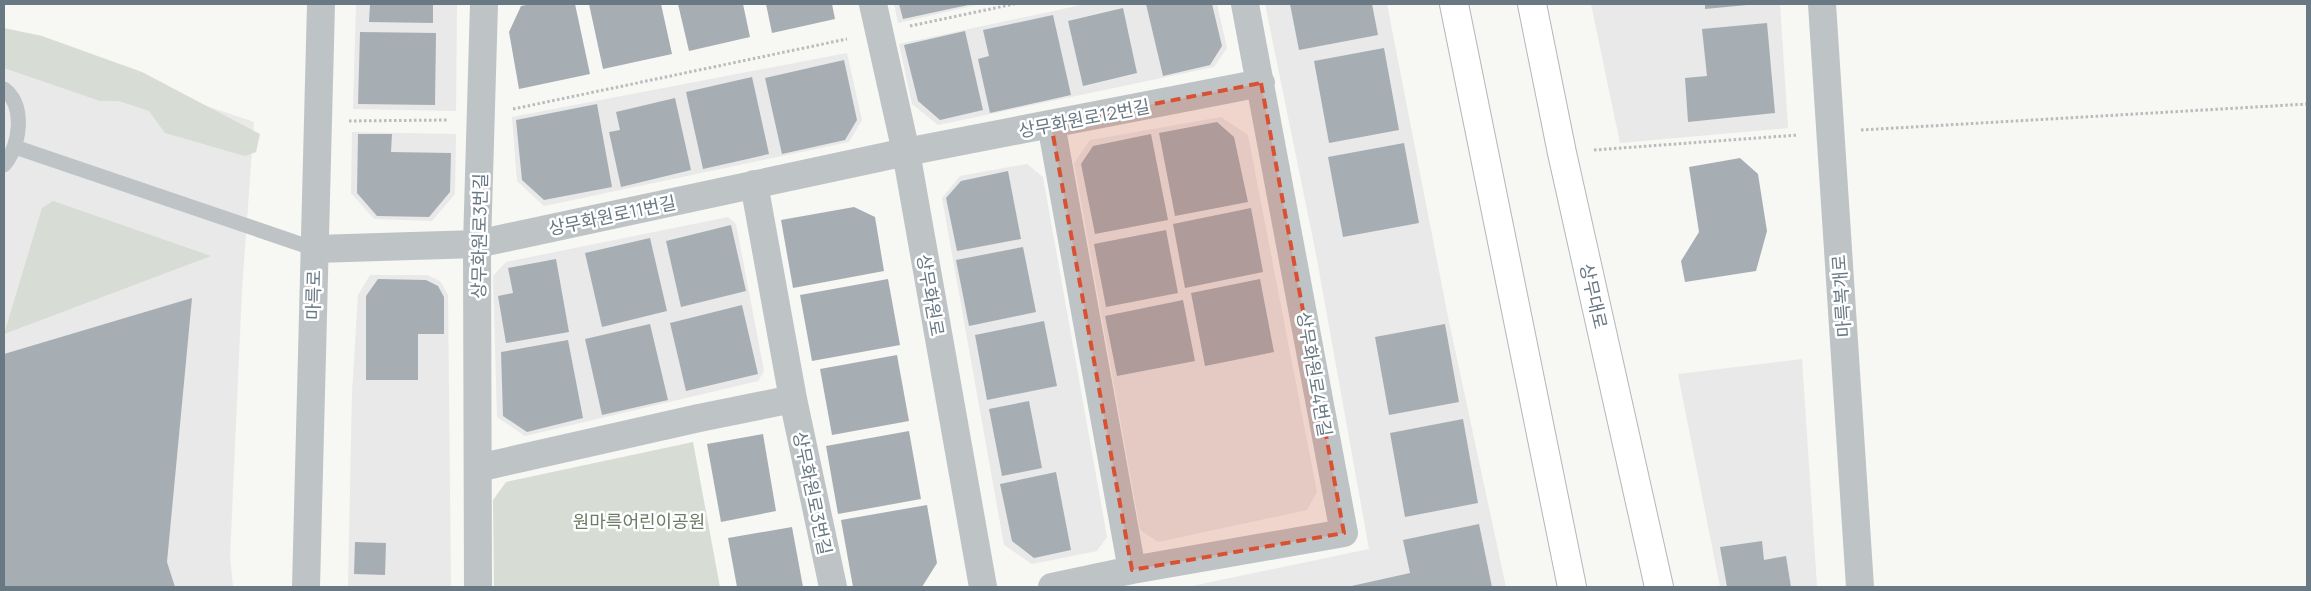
<svg xmlns="http://www.w3.org/2000/svg" width="2311" height="591" font-family="Manrope,'Noto Sans KR',sans-serif">
  <style>
    .built { fill: #e8e9e8 }
    .green { fill: #d7dcd4 }
    .building { fill: #a6aeb4 }
    .lines { fill: none; stroke-linecap: round; stroke-linejoin: round }
    .primary-casing { stroke: #b2b7bb; stroke-width: 30 }
    .path { stroke: #b9bcbe; stroke-width: 3; stroke-dasharray: 2.5 2.5; stroke-linecap: butt }
    .service { stroke: #bec3c6; stroke-width: 15 }
    .minor { stroke: #bec3c6; stroke-width: 28 }
    .primary { stroke: #fff; stroke-width: 28 }
    .marked { fill: #d95133; fill-opacity: 0.2; stroke: #d95133; stroke-width: 4; stroke-dasharray: 10 6; stroke-linejoin: round }
    .labels { text-anchor: middle; dominant-baseline: central; stroke-width: 5; stroke-linejoin: round; paint-order: stroke }
    .street-label { font-size: 18px; fill: #687984; stroke: #fff }
    .park-label { font-size: 18px; fill: #6c7b66; stroke: #fff }
  </style>
  <rect width="100%" height="100%" fill="#f7f7f4"/>
  <!-- built -->
  <path class="built" d="M356,4H457L456,111L353,109Z
    M894,4H981L898,23Z
    M1086,4H1217L1227,48L1214,67L938,125L912,104L899,44Z
    M1265,4H1387L1448,317L1506,587H1187L1369,549L1316,254Z
    M1591,4H1780L1788,128L1620,143Z
    M4,37L254,122L242,290L230,556L233,587H4Z
    M847,53L862,120L849,142L544,206L517,181L512,117Z
    M1221,117L1248,135L1317,492L1307,510L1158,542L1140,530L1074,163L1090,140Z
    M352,132L456,134L455,194L432,221L374,219L351,193Z
    M1027,164L1043,177L1107,537L1097,551L1032,564L1004,545L942,198L960,176Z
    M728,217L736,224L764,371L758,381L525,436L497,417L493,276L506,262Z
    M370,275H427L440,281L448,295L451,587H348L352,393L358,295Z
    M1802,359L1817,587H1720L1678,374Z"/>
  <!-- green -->
  <path class="green" d="M4,28L42,36L142,72L260,134L256,152L245,156L165,133L149,111L119,101H100L4,68Z
    M53,201L211,256L4,334L42,208Z
    M693,442L720,587H494L493,500L506,482Z"/>
  <!-- building -->
  <path class="building" d="M370,4H433V23L369,22Z
    M531,4H575L590,74L519,89L509,32L521,6Z
    M589,4H661L672,54L603,69Z
    M678,4H743L750,37L689,51Z
    M766,4H832L835,19L772,33Z
    M899,4H968V5L903,19Z
    M1146,4H1212L1222,46L1210,65L1163,76Z
    M1290,4H1372L1378,35L1299,50Z
    M1705,4H1747V5L1705,9Z
    M1123,8L1137,73L1083,86L1068,21Z
    M1053,15L1071,95L990,113L978,59L989,56L983,30Z
    M1767,23L1775,113L1688,122L1685,78L1707,76L1702,29Z
    M965,31L983,110L940,120L918,101L904,45Z
    M360,32L436,33L435,105L358,104Z
    M1384,48L1399,130L1329,143L1314,61Z
    M844,60L857,120L845,140L782,154L765,78Z
    M752,77L769,154L703,169L686,92Z
    M675,98L691,170L621,187L609,132L620,130L616,112Z
    M597,104L612,187L544,200L522,180L516,120Z
    M1217,122L1234,137L1248,202L1175,216L1159,133Z
    M358,134H392L391,152L451,153L450,192L429,217L377,216L357,193Z
    M1151,134L1168,220L1095,234L1081,164L1093,146Z
    M1404,143L1419,223L1343,237L1328,157Z
    M1740,158L1758,174L1767,231L1756,271L1685,282L1681,261L1699,232L1689,167Z
    M1008,171L1021,239L957,251L946,198L961,181Z
    M854,207L875,217L884,271L793,288L781,220Z
    M1251,208L1263,272L1185,288L1173,224Z
    M731,225L746,291L681,307L666,241Z
    M1166,230L1178,293L1106,307L1094,244Z
    M650,238L667,311L602,327L585,253Z
    M1023,247L1036,312L969,326L956,260Z
    M556,259L569,332L506,343L498,296L513,293L508,268Z
    M378,279L426,280L438,286L444,297V334H418V380H366V296Z
    M888,279L900,345L812,361L800,295Z
    M1260,279L1274,352L1205,366L1191,293Z
    M192,298L167,562L175,587H4V354Z
    M1183,300L1195,361L1117,376L1105,316Z
    M742,305L758,374L686,391L670,323Z
    M1044,321L1057,386L987,400L975,335Z
    M650,324L668,400L602,415L585,339Z
    M1445,324L1459,402L1389,415L1375,337Z
    M568,340L583,418L527,432L503,416L501,352Z
    M897,355L909,421L832,435L820,369Z
    M1029,401L1042,468L1002,476L989,409Z
    M1463,419L1478,503L1405,517L1390,433Z
    M909,431L921,499L838,514L826,446Z
    M763,434L776,511L721,522L707,444Z
    M1056,472L1071,550L1034,558L1012,541L1000,484Z
    M927,505L937,563L922,587H853L841,520Z
    M1479,524L1492,587H1347L1410,573L1403,540Z
    M792,527L803,587H737L728,538Z
    M1762,541L1764,560L1786,556L1791,587H1727L1720,547Z
    M355,542L386,543L385,575L354,574Z"/>
  <g class="lines">
    <defs>
      <path id="primary" d="M1454,4L1572,587
        M1532,4L1562,153L1659,587"/>
    </defs>
    <!-- primary casing -->
    <use href="#primary" class="primary-casing"/>
    <!-- path -->
    <path class="path" d="M910,26L1014,4
      M513,109L847,39
      M349,121L448,120
      M1861,130L2307,104
      M1594,150L1798,135"/>
    <!-- service -->
    <path class="service" d="M4,89C26,106 20,146 4,165
      M15,147L315,249"/>
    <!-- minor -->
    <path class="minor" d="M873,4L906,152L983,587
      M1822,4L1860,587
      M1051,124L1132,570
      M754,184L793,399L833,587
      M315,249L477,244L906,152L1261,83
      M478,468L699,418L793,399
      M306,587L321,4
      M478,587L477,244L484,4
      M1052,587L1132,570L1344,533L1245,4"/>
    <!-- primary -->
    <use href="#primary" class="primary"/>
  </g>
  <!-- marked area -->
  <path class="marked" d="M1261,83L1344,533L1132,570L1051,124Z"/>
  <g class="labels">
    <!-- street labels -->
    <g class="street-label">
      <text transform="translate(1084 118) rotate(-11)">상무화원로12번길</text>
      <text transform="translate(612 215) rotate(-12)">상무화원로11번길</text>
      <text transform="translate(479 236) rotate(-89)">상무화원로3번길</text>
      <text transform="translate(313 295) rotate(-89)">마륵로</text>
      <text transform="translate(931 295) rotate(80)">상무화원로</text>
      <text transform="translate(1594 296) rotate(77)">상무대로</text>
      <text transform="translate(1841 296) rotate(-94)">마륵복개로</text>
      <text transform="translate(1315 374) rotate(80)">상무화원로4번길</text>
      <text transform="translate(813 493) rotate(78)">상무화원로3번길</text>
    </g>
    <!-- park labels -->
    <g class="park-label">
      <text x="639" y="521">원마륵어린이공원</text>
    </g>
  </g>
  <!-- border -->
  <rect width="2311" height="591" fill="none" stroke="#687984" stroke-width="10"/>
</svg>
